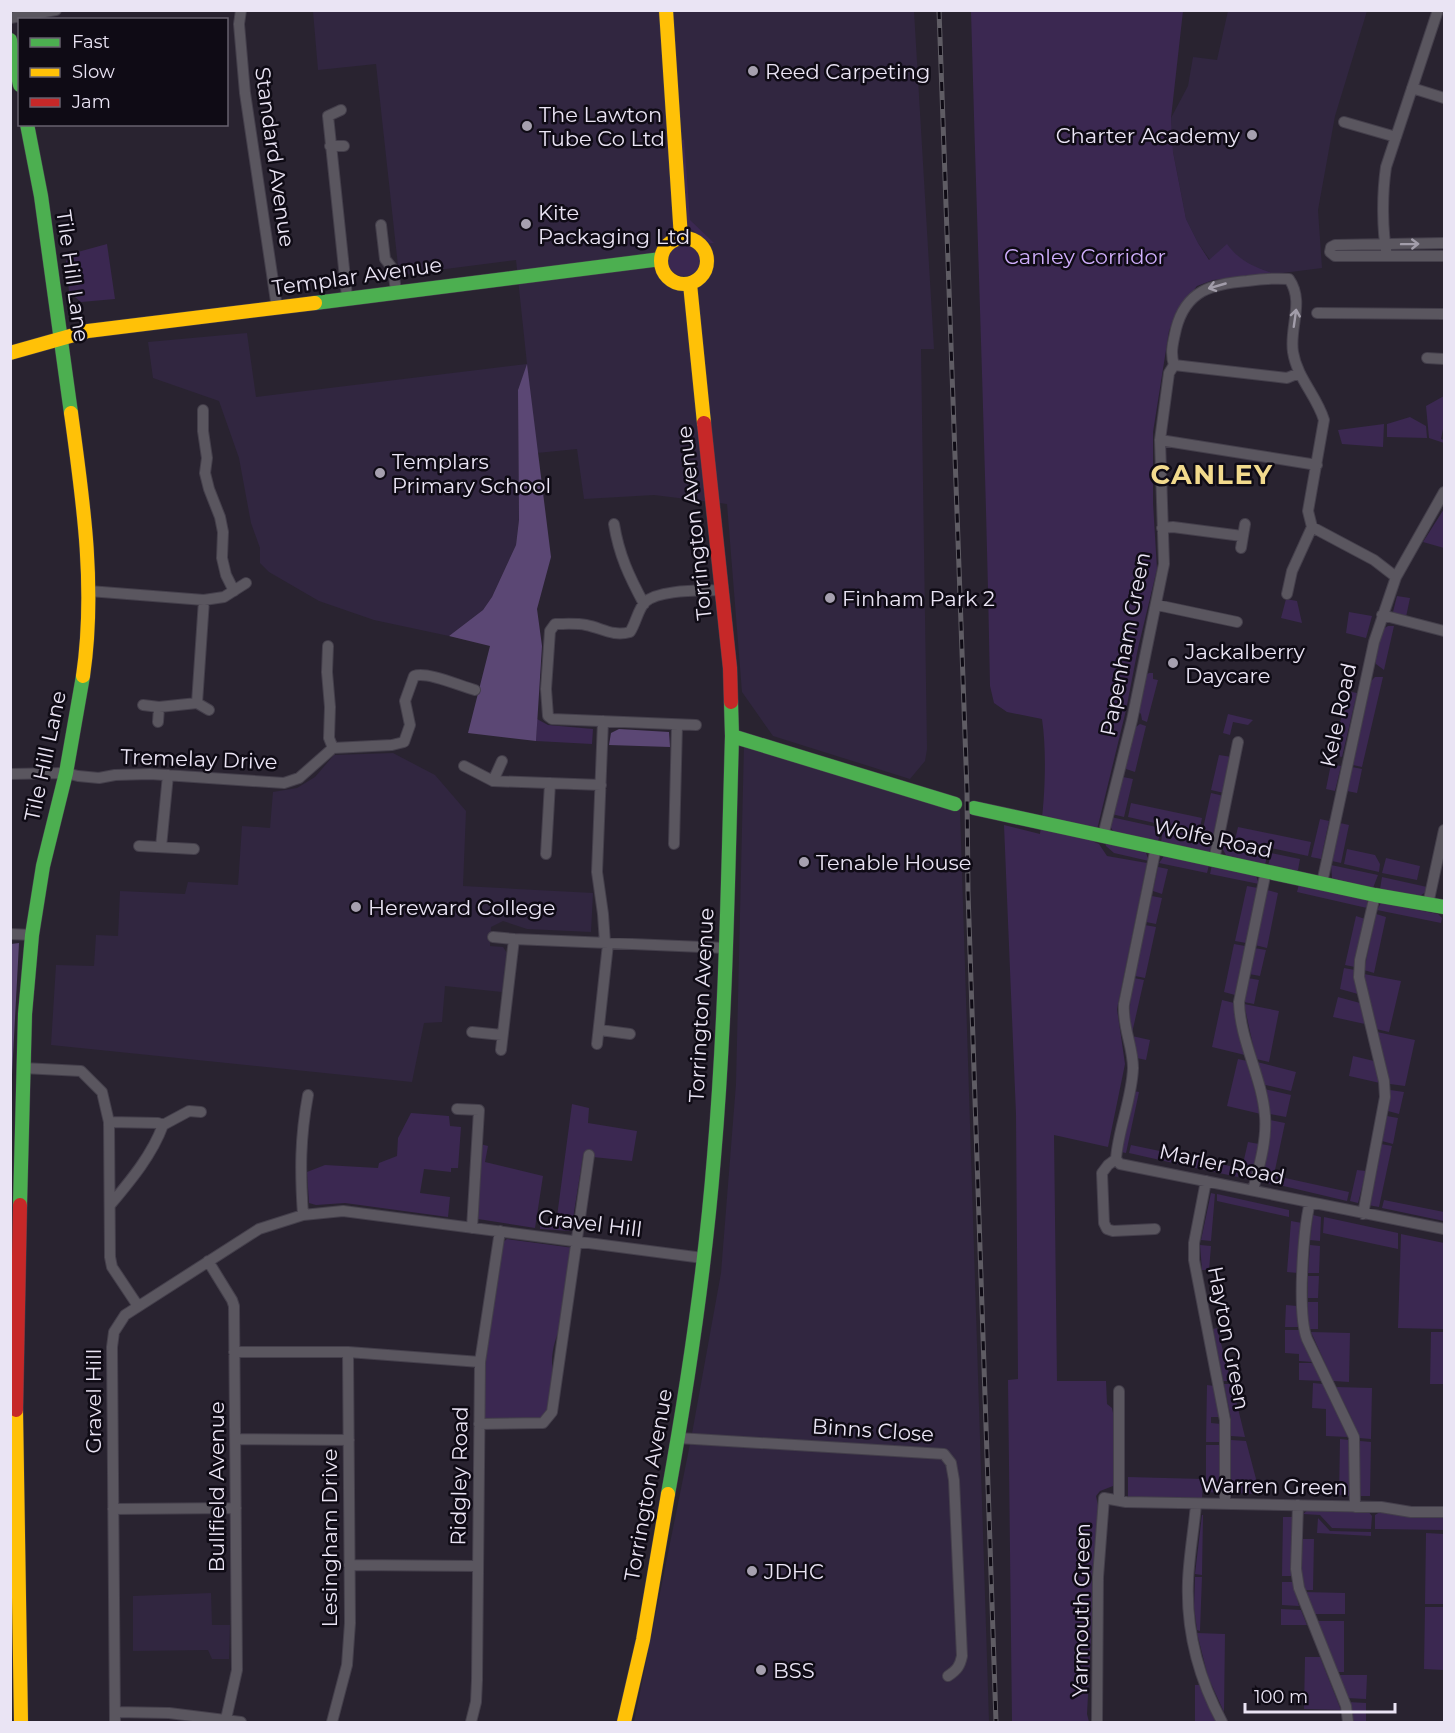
<svg xmlns="http://www.w3.org/2000/svg" width="1455" height="1733" font-family="Montserrat,sans-serif">
  <style>
    .built { fill: #312640 }
    .green { fill: #3b2851 }
    .forest { fill: #5b4774 }
    .lines { fill: none; stroke-linecap: round; stroke-linejoin: round }
    .street-casing { stroke: #443f4b; stroke-width: 12 }
    .fast-casing { stroke: #443f4b; stroke-width: 15 }
    .slow-casing { stroke: #443f4b; stroke-width: 15 }
    .jam-casing { stroke: #443f4b; stroke-width: 15 }
    .street { stroke: #5a565f; stroke-width: 10 }
    .fast { stroke: #4caf50; stroke-width: 14 }
    .slow { stroke: #ffc107; stroke-width: 14 }
    .jam { stroke: #c62828; stroke-width: 14 }
    .rail-casing { stroke: #5f5c64; stroke-width: 5 }
    .rail { stroke: #0f0b15; stroke-width: 3; stroke-dasharray: 9; stroke-linecap: butt }
    .oneway { stroke: #a29daa }
    .poi-dot { fill: #a6a0af; stroke: #0f0b15; stroke-width: 2 }
    .labels { text-anchor: middle; dominant-baseline: central; stroke-width: 5; stroke-linejoin: round; paint-order: stroke }
    .poi-label { font-size: 21px; fill: #eae4f4; stroke: #0f0b15; text-anchor: start }
    .street-label { font-size: 21px; fill: #eae4f4; stroke: #0f0b15 }
    .park-label { font-size: 21px; fill: #cfaefc; stroke: #0f0b15 }
    .district-label { font-size: 27px; font-weight: bold; letter-spacing: 1.5px; fill: #f2da8d; stroke: #0f0b15 }
  </style>
  <rect width="100%" height="100%" fill="#292330"/>
  <!-- built -->
  <path class="built" d="M313,11H914L934,349H921L927,749L925,761L910,779L773,736L742,692L727,504L654,495L584,499L577,449L537,453L527,366L518,390L519,520L516,545L492,597L483,610L449,636L374,620L319,601L269,572L260,563V548L251,523L239,458L219,401L153,378L148,342L247,333L256,397L527,364L516,260L399,275L376,64L318,70Z
    M1228,11H1367L1335,116L1318,210L1322,268L1275,274L1249,265L1234,254L1210,260L1198,243L1186,219L1173,152L1171,118L1188,86L1193,57L1217,60Z
    M744,744L960,810L989,1722H634L691,1439L721,1273L736,1084Z
    M393,753L435,775L466,811L463,886L593,893L591,932L527,929L503,921L491,927L490,946L503,947L507,953L502,992L445,986L442,1022L424,1023L412,1082L51,1045L56,965L94,966L96,935L118,936L120,891L185,894L188,882L238,885L242,826L270,828L273,792L297,788L315,777L334,755Z
    M211,1593L212,1625H230L229,1659H212L208,1650L133,1651V1596Z"/>
  <!-- green -->
  <path class="green" d="M971,11H1183L1171,118L1173,152L1186,219L1198,243L1209,260L1227,244C1240,262 1255,267 1275,274L1213,280L1197,286L1178,309L1169,331L1153,432V503L1157,569L1138,648L1126,710L1094,842L1099,844L1107,856L1147,863L1117,1009L1125,1064L1108,1147L1054,1135L1057,1381H1106L1107,1404L1112,1408L1115,1423V1481L1113,1486L1100,1491L1096,1496L1098,1506L1087,1714L1089,1722H1012L1008,1380L1018,1379L1016,1114L1004,825L1040,834C1045,800 1047,752 1042,719L1007,712L994,703L990,686C986,461 977,236 971,11Z
    M684,139L690,220L714,243H710L687,226L681,141Z
    M667 259a17 17 0 1 1 34 0a17 17 0 1 1-34 0Z
    M107,244L115,299L81,302L69,292L66,261L74,253Z
    M1444,396V424L1441,439L1444,440V443L1429,438L1426,406Z
    M1410,417L1426,426L1427,438L1387,437V424Z
    M1384,424L1383,447L1342,444L1338,430Z
    M1444,509V548L1423,542Z
    M1397,596L1410,598L1406,617L1395,615L1393,612Z
    M1286,599L1297,601L1302,623L1281,618Z
    M1349,612L1372,616L1366,638L1346,633Z
    M1388,626H1394L1384,670L1376,664L1375,657L1383,629Z
    M1149,673H1153V679L1158,680L1147,722L1142,720L1141,714L1137,710L1146,675Z
    M1375,677H1383L1362,767L1353,765L1371,681Z
    M1347,691L1357,693L1342,757L1333,755Z
    M1228,714L1253,720L1248,725L1233,722L1230,735L1223,733Z
    M537,719L548,725L593,729L592,744L536,741Z
    M1140,724L1146,726L1135,772L1123,768L1133,729Z
    M1219,755L1232,757L1224,793L1211,790Z
    M1331,764L1341,766L1335,791L1326,789Z
    M1352,767L1362,769L1357,793L1347,791Z
    M1123,777L1133,779L1124,817L1112,814Z
    M1211,793L1224,796L1214,836L1202,833Z
    M1131,803L1202,818L1199,833L1128,817Z
    M1111,817L1161,828L1158,842L1113,831L1110,826Z
    M1320,819L1329,821L1321,859L1311,857Z
    M1340,823L1349,825L1341,863L1332,861Z
    M1238,827L1311,842L1308,856L1235,840Z
    M1163,829L1214,840L1209,852L1161,842Z
    M1105,842L1146,853L1149,861L1114,853L1106,846Z
    M1222,842L1268,852L1265,865L1226,855L1222,848Z
    M1347,849L1375,855L1380,864L1379,872L1344,864Z
    M1271,853L1300,859L1298,870L1295,872L1268,866Z
    M1164,856L1209,865L1207,873L1159,863Z
    M1386,858L1420,866L1417,880L1382,873Z
    M1212,865L1256,876L1259,884L1210,874Z
    M1331,865L1378,875L1373,888L1332,878Z
    M1158,867L1168,869L1162,894L1153,891Z
    M1382,877L1427,887L1426,892L1418,897L1380,889Z
    M1299,884L1367,900V908L1297,892Z
    M1247,886L1258,888L1246,943L1235,941Z
    M1267,890L1278,893L1267,948L1255,945Z
    M1152,896L1162,898L1156,924L1146,922Z
    M1381,903L1438,914L1442,918L1441,923L1377,910Z
    M1376,914L1386,917L1374,973L1364,970Z
    M1356,916L1365,919L1355,967L1345,965Z
    M1145,925L1156,927L1145,978L1135,976Z
    M1234,944L1245,946L1235,995L1224,992Z
    M1254,948L1266,950L1260,976L1249,974Z
    M1344,968L1355,970L1358,994L1340,989Z
    M1364,974L1401,981L1389,1032L1376,1029Z
    M1134,978L1144,980L1132,1033C1128,1013 1130,998 1134,978Z
    M1248,978L1259,980L1254,1004L1244,1002Z
    M1338,997L1360,1003L1365,1024L1333,1017Z
    M1222,1000L1234,1003L1245,1055L1212,1047Z
    M1244,1004L1279,1011L1269,1062L1256,1059Z
    M1377,1032L1415,1040L1405,1086L1390,1084Z
    M1132,1036L1150,1040L1146,1060L1137,1058Z
    M1353,1056L1374,1061L1380,1083L1349,1076Z
    M1238,1059L1247,1061L1261,1114L1227,1106Z
    M1257,1062L1296,1072L1291,1091L1262,1084Z
    M1264,1089L1291,1095L1286,1117L1270,1114Z
    M1390,1090L1404,1092L1399,1114L1388,1111Z
    M1134,1091L1139,1092L1126,1153L1121,1152Z
    M572,1104L589,1108L588,1123L637,1131L632,1161L583,1156L571,1231L540,1229V1223L556,1224Z
    M411,1113L449,1116L450,1126L461,1127L458,1168H451V1172L424,1169L420,1193L450,1197L448,1217L345,1203L316,1205L309,1203L307,1172L325,1165L378,1168L379,1163L397,1156L398,1138Z
    M1387,1116L1398,1118L1393,1144L1382,1141Z
    M1270,1120L1285,1123L1272,1184L1260,1182Z
    M1248,1142L1259,1144L1251,1180L1240,1177Z
    M480,1144L488,1146L485,1162L543,1176L535,1228L478,1219Z
    M1381,1144L1392,1146L1379,1207L1368,1205Z
    M1131,1145L1184,1156L1182,1165L1129,1153Z
    M1188,1157L1239,1168L1238,1177L1186,1166Z
    M1357,1170L1366,1171L1358,1203L1350,1201Z
    M1276,1176L1349,1192L1347,1201L1275,1184Z
    M1211,1193L1215,1194L1211,1241L1201,1240Z
    M1217,1194L1289,1210V1217L1217,1201Z
    M1384,1200L1444,1212V1221L1382,1208Z
    M1313,1215L1321,1217L1320,1241L1310,1240Z
    M1324,1217L1398,1233V1249L1323,1233Z
    M1291,1221L1302,1223L1298,1273L1287,1272Z
    M1401,1234L1444,1243V1329L1398,1328Z
    M507,1239L574,1248L562,1327C554,1336 549,1363 554,1373L548,1411L539,1419H484L483,1371L502,1243Z
    M1200,1245L1211,1246L1209,1270H1202Z
    M1310,1245L1320,1246L1319,1273H1308Z
    M1308,1276H1319L1318,1298H1308Z
    M1308,1302H1318V1329H1309L1307,1316Z
    M1286,1305L1297,1306L1298,1327H1285Z
    M1217,1328L1231,1381H1223L1213,1329Z
    M1285,1330H1299L1313,1362L1299,1361V1354L1285,1353Z
    M1311,1332L1350,1333L1349,1382L1333,1381Z
    M1431,1332H1444V1384H1430Z
    M1299,1363H1313L1322,1381L1299,1380Z
    M1313,1383L1323,1384L1348,1437L1326,1436V1409L1312,1408Z
    M1224,1384H1232L1245,1437L1231,1436V1419Z
    M1207,1385L1214,1386L1220,1417H1211V1423L1221,1424L1222,1442H1206Z
    M1336,1387L1372,1388L1371,1439L1359,1438L1351,1417Z
    M1340,1439L1349,1440L1350,1496L1339,1495Z
    M1231,1440L1246,1441L1260,1494L1230,1493Z
    M1360,1441L1371,1442L1370,1496H1360Z
    M1206,1445H1222L1221,1493L1206,1492Z
    M1128,1477L1203,1479L1202,1499L1128,1497Z
    M1308,1510L1368,1511L1372,1516L1371,1529L1332,1528L1320,1515L1303,1514Z
    M1380,1512L1444,1517V1530L1375,1529V1515Z
    M1202,1515H1203L1202,1575L1195,1574Z
    M1283,1517H1293L1292,1576H1282Z
    M1318,1518L1330,1531L1371,1532V1536L1317,1533Z
    M1426,1533L1444,1534V1604H1425Z
    M1303,1539H1314L1313,1590H1304L1301,1567Z
    M1195,1577H1202L1200,1631L1197,1630L1194,1607Z
    M1282,1582H1293L1299,1606L1282,1605Z
    M1304,1592L1345,1593V1614H1313Z
    M1425,1607H1444V1670L1424,1669Z
    M1281,1609L1301,1610L1307,1625H1281Z
    M1316,1621H1344V1672H1337Z
    M1197,1633L1225,1634L1224,1712L1208,1677Z
    M1305,1657H1320L1341,1710L1304,1709Z
    M1338,1675H1367L1366,1699L1347,1698Z
    M1195,1685H1199L1216,1722H1195Z
    M1348,1702L1366,1703V1722H1354Z"/>
  <!-- forest -->
  <path class="forest" d="M527,364L551,557L537,609L542,646L536,741L468,733L490,646L449,636L483,610L492,597L516,545L519,520L518,390Z
    M619,729L669,732L670,747L609,745L611,733Z
    M19,943L11,1094V944Z"/>
  <g class="lines">
    <defs>
      <path id="street" d="M241,10L239,24L245,93L277,308
        M10,18L56,10
        M1412,88L1444,98
        M341,110L328,116L347,297
        M1344,122L1396,137
        M330,146H344
        M381,225L385,259L393,269L396,291
        M1444,243L1335,245L1331,247L1330,252L1335,256H1444
        M1387,256C1382,230 1382,194 1386,167L1438,10
        M1317,313L1444,314
        M1427,358L1444,359
        M1174,365L1287,378L1299,373
        M203,410V431L207,458L205,473L209,489L220,517L223,532L222,558L226,575L234,591
        M1160,440L1317,465
        M614,524C619,555 629,576 644,604
        M1162,528L1173,527L1242,536
        M1241,548L1245,524
        M89,591L204,600L224,597L246,583
        M1287,594L1292,571L1312,527
        M1157,605L1237,622
        M1382,615L1444,631
        M328,646L327,672L330,707L329,738L333,748
        M197,703L209,710
        M143,705L159,707L197,703L204,600
        M603,721L597,872L603,914L605,943
        M158,722L159,707
        M696,725L552,719L548,716L546,689L550,631L555,624C565,624 576,623 586,625C602,628 613,637 630,632C636,623 638,609 645,602C660,589 701,591 720,590
        M464,766L493,781L601,785
        M10,774L66,773L78,776L99,778L115,775L150,774L284,783L299,778L333,748L392,745L404,742L410,725L405,701L414,676C427,671 460,686 475,690
        M493,781L502,761
        M1103,836L1132,720L1164,564L1160,440L1169,373L1174,365C1170,352 1173,343 1176,329C1186,290 1212,284 1247,281C1261,279 1274,278 1289,279C1305,302 1289,327 1293,352C1297,378 1317,396 1324,420L1308,511L1312,527L1374,560L1396,577
        M674,844L677,725
        M139,846L194,849
        M161,847L168,775
        M546,854L550,783
        M1214,860L1238,742
        M1322,883L1374,642L1396,577L1444,492
        M1428,904L1444,830
        M10,934L32,935
        M493,937L514,939
        M600,1030L630,1034
        M472,1032L502,1035
        M597,1044L608,944
        M501,1050L514,939L726,948
        M23,1068L81,1071L102,1092L109,1122L110,1257L112,1267L138,1306
        M457,1109L479,1110L472,1228
        M109,1122L158,1123L163,1125C152,1155 131,1180 111,1204
        M163,1125L189,1111L201,1112
        M1116,1159L1120,1164L1444,1229
        M1116,1159C1118,1129 1132,1099 1133,1068C1133,1046 1122,1026 1124,1004L1156,847
        M1116,1159L1108,1165L1102,1173L1104,1223L1107,1229L1113,1231L1155,1229
        M1206,1181L1194,1243V1260L1225,1420V1504
        M1253,1190C1259,1167 1267,1140 1265,1116C1262,1077 1240,1041 1239,1002L1266,871
        M1310,1202C1303,1231 1297,1313 1307,1339L1354,1437L1355,1507
        M1363,1214L1385,1097L1384,1081L1359,977L1360,960L1375,895
        M303,1215C300,1171 300,1138 308,1095
        M208,1261L232,1300L234,1306L237,1670L226,1719
        M234,1352H348L480,1362
        M479,1424L543,1423L552,1412L589,1155
        M678,1438L944,1454L951,1463L954,1480L962,1656C960,1666 957,1670 948,1676
        M235,1439L349,1440
        M1119,1501V1391
        M1196,1504C1194,1529 1189,1555 1188,1581C1186,1630 1199,1679 1222,1722
        M1298,1505L1296,1569L1299,1588L1346,1706L1348,1722
        M113,1509L236,1508
        M349,1565L477,1566
        M115,1712L169,1713L241,1722
        M115,1722L112,1347L114,1332L125,1315L259,1229L303,1215L343,1211L703,1258
        M332,1722L347,1665L350,1623L348,1352
        M471,1722L476,1702L477,1680L480,1362L500,1231
        M1097,1722L1098,1577L1104,1498L1126,1502L1381,1507L1411,1512H1444"/>
      <path id="fast" d="M10,40L20,85
        M27,124L41,196L71,413
        M315,303L661,259
        M732,736L955,804
        M974,808L1375,895L1444,907
        M20,1205L25,1014L32,935L43,866L66,773L83,676
        M668,1494C688,1383 705,1270 714,1157C726,1017 728,876 732,736L731,702"/>
      <path id="slow" d="M666,10L681,238
        M661 261a23 23 0 1 1 46 0a23 23 0 1 1-46 0Z
        M690,284L704,423
        M10,353L88,331L315,303
        M71,413C83,500 96,588 83,676
        M16,1410L21,1722
        M624,1722L643,1640L668,1494"/>
      <path id="jam" d="M704,423L730,668L731,702
        M16,1410L20,1205"/>
    </defs>
    <!-- street casing -->
    <use href="#street" class="street-casing"/>
    <!-- fast casing -->
    <use href="#fast" class="fast-casing"/>
    <!-- slow casing -->
    <use href="#slow" class="slow-casing"/>
    <!-- jam casing -->
    <use href="#jam" class="jam-casing"/>
    <!-- street -->
    <use href="#street" class="street"/>
    <!-- fast -->
    <use href="#fast" class="fast"/>
    <!-- slow -->
    <use href="#slow" class="slow"/>
    <!-- jam -->
    <use href="#jam" class="jam"/>
    <defs>
      <path id="rail" d="M939,10L967,791L968,892L996,1722"/>
    </defs>
    <!-- rail casing -->
    <use href="#rail" class="rail-casing"/>
    <!-- rail -->
    <use href="#rail" class="rail"/>
  </g>
  <!-- one-way arrows -->
  <defs><path id="oneway-shaft" d="M-6 0H5M1.5-3L5.5 0L1.5 3" fill="none" stroke-width="1.6" stroke-linecap="round" stroke-linejoin="round" transform="scale(1.5)"/></defs>
  <g class="oneway">
    <use href="#oneway-shaft" transform="translate(1410 244) rotate(-1)"/>
    <use href="#oneway-shaft" transform="translate(1217 286) rotate(164)"/>
    <use href="#oneway-shaft" transform="translate(1295 318) rotate(-82)"/>
  </g>
  <!-- markers -->
  <g class="poi-dot">
    <circle cx="753" cy="71" r="6"/>
    <circle cx="527" cy="126" r="6"/>
    <circle cx="1252" cy="135" r="6"/>
    <circle cx="526" cy="224" r="6"/>
    <circle cx="380" cy="473" r="6"/>
    <circle cx="830" cy="598" r="6"/>
    <circle cx="1173" cy="663" r="6"/>
    <circle cx="804" cy="862" r="6"/>
    <circle cx="356" cy="907" r="6"/>
    <circle cx="752" cy="1571" r="6"/>
    <circle cx="761" cy="1670" r="6"/>
  </g>
  <g class="labels">
    <!-- poi labels -->
    <g class="poi-label">
      <text x="765" y="71">Reed Carpeting</text>
      <text x="539" y="114">The Lawton<tspan x="539" dy="24">Tube Co Ltd</tspan></text>
      <text x="1240" y="135" text-anchor="end">Charter Academy</text>
      <text x="538" y="212">Kite<tspan x="538" dy="24">Packaging Ltd</tspan></text>
      <text x="392" y="461">Templars<tspan x="392" dy="24">Primary School</tspan></text>
      <text x="842" y="598">Finham Park 2</text>
      <text x="1185" y="651">Jackalberry<tspan x="1185" dy="24">Daycare</tspan></text>
      <text x="816" y="862">Tenable House</text>
      <text x="368" y="907">Hereward College</text>
      <text x="764" y="1571">JDHC</text>
      <text x="773" y="1670">BSS</text>
    </g>
    <!-- street labels -->
    <g class="street-label">
      <text transform="translate(275 157) rotate(82)">Standard Avenue</text>
      <text transform="translate(73 276) rotate(82)">Tile Hill Lane</text>
      <text transform="translate(357 276) rotate(-8)">Templar Avenue</text>
      <text transform="translate(694 523) rotate(-96)">Torrington Avenue</text>
      <text transform="translate(1125 644) rotate(-79)">Papenham Green</text>
      <text transform="translate(1338 715) rotate(-78)">Kele Road</text>
      <text transform="translate(45 756) rotate(-78)">Tile Hill Lane</text>
      <text transform="translate(199 759) rotate(2)">Tremelay Drive</text>
      <text transform="translate(1213 838) rotate(12)">Wolfe Road</text>
      <text transform="translate(701 1005) rotate(-87)">Torrington Avenue</text>
      <text transform="translate(1222 1164) rotate(12)">Marler Road</text>
      <text transform="translate(590 1223) rotate(7)">Gravel Hill</text>
      <text transform="translate(1229 1338) rotate(79)">Hayton Green</text>
      <text transform="translate(93 1401) rotate(-90)">Gravel Hill</text>
      <text transform="translate(873 1430) rotate(4)">Binns Close</text>
      <text transform="translate(459 1476) rotate(-89)">Ridgley Road</text>
      <text transform="translate(648 1485) rotate(-80)">Torrington Avenue</text>
      <text transform="translate(1274 1486) rotate(1)">Warren Green</text>
      <text transform="translate(216 1487) rotate(-90)">Bullfield Avenue</text>
      <text transform="translate(329 1538) rotate(-90)">Lesingham Drive</text>
      <text transform="translate(1081 1610) rotate(-89)">Yarmouth Green</text>
    </g>
    <!-- park labels -->
    <g class="park-label">
      <text x="1085" y="256">Canley Corridor</text>
    </g>
    <!-- district labels -->
    <g class="district-label">
      <text x="1212" y="474">CANLEY</text>
    </g>
  </g>
  <!-- border -->
  <rect width="1455" height="1733" fill="none" stroke="#eae4f4" stroke-width="24"/>
  <!-- legend -->
  <rect x="18" y="18" width="210" height="108" fill="#0f0b15" stroke="#67626e" stroke-width="1.5"/>
  <rect x="30" y="38" width="30" height="9" fill="#4caf50" stroke="#67626e" stroke-width="1.5"/>
  <text x="72" y="48" font-size="18" fill="#eae4f4">Fast</text>
  <rect x="30" y="68" width="30" height="9" fill="#ffc107" stroke="#67626e" stroke-width="1.5"/>
  <text x="72" y="78" font-size="18" fill="#eae4f4">Slow</text>
  <rect x="30" y="98" width="30" height="9" fill="#c62828" stroke="#67626e" stroke-width="1.5"/>
  <text x="72" y="108" font-size="18" fill="#eae4f4">Jam</text>
  <!-- scale -->
  <path d="M1245 1703v9h150v-9" fill="none" stroke="#eae4f4" stroke-width="3"/>
  <text x="1254" y="1703" font-size="18" fill="#eae4f4" stroke="#0f0b15" stroke-width="4.5" paint-order="stroke">100 m</text>
</svg>
